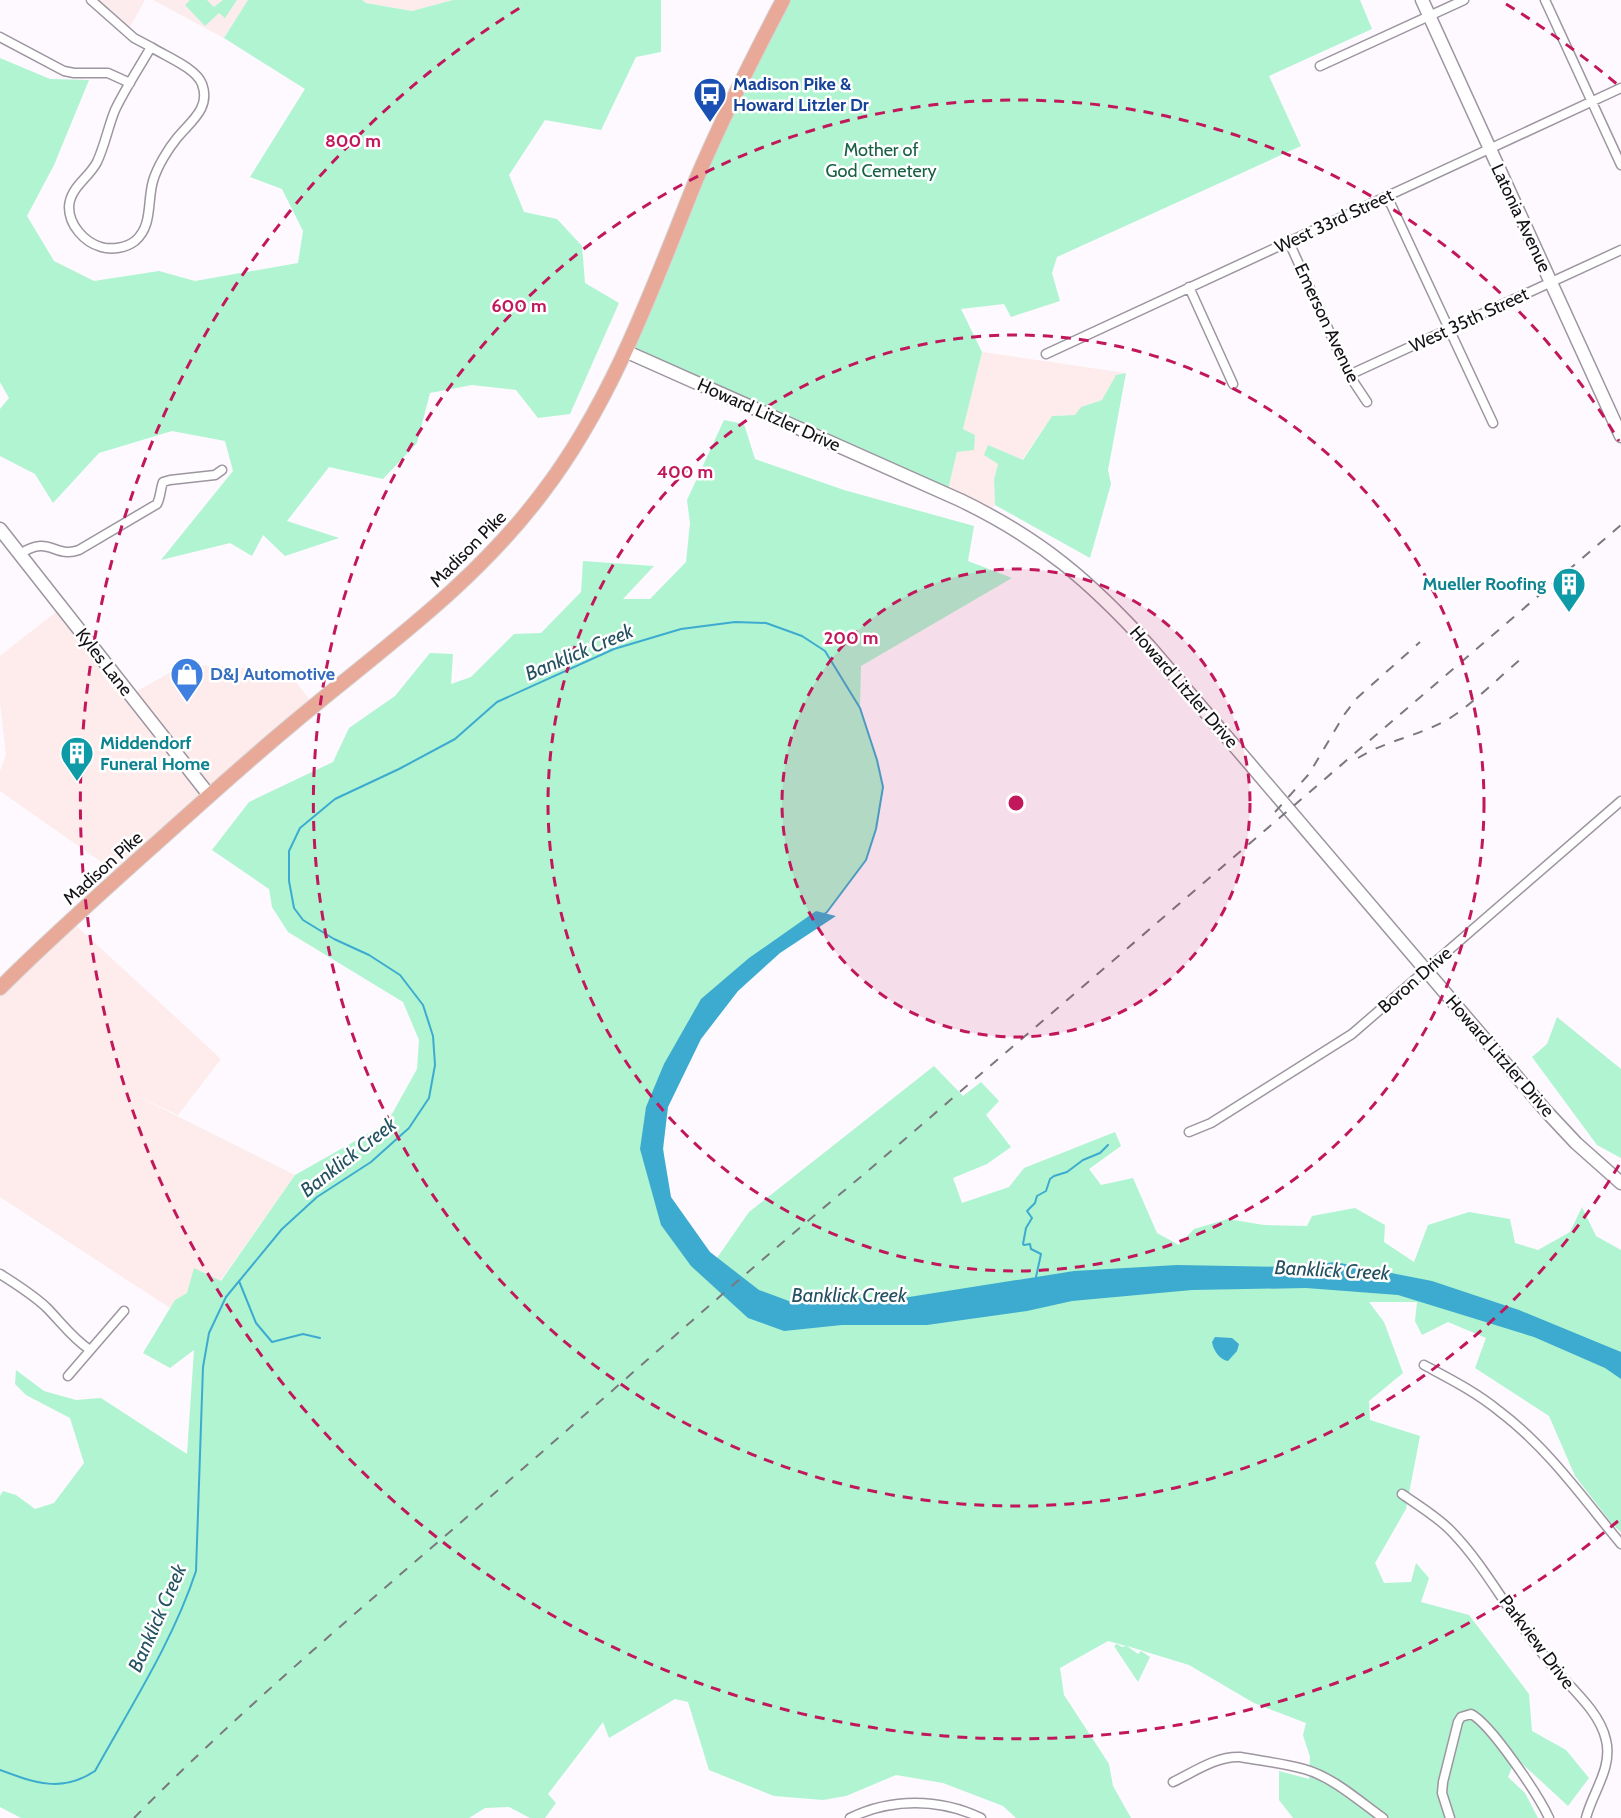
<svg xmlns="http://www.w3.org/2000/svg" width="1621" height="1818" font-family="Cabin,sans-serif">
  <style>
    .commercial { fill: #fdeceb }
    .education { fill: #fdeced }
    .green { fill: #b0f4d2 }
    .water { fill: #3dabd0 }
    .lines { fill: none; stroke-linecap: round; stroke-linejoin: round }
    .stream { stroke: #3dabd0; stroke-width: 2 }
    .street-casing { stroke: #9d95a0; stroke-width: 11 }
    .secondary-casing { stroke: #9d95a0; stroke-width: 15 }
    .primary-casing { stroke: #d5d4d5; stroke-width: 16 }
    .street { stroke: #fff; stroke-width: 8 }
    .secondary { stroke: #fff; stroke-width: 12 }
    .primary { stroke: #e9a998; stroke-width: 14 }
    .rail { stroke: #7a787c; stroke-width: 2; stroke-dasharray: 10 10; stroke-linecap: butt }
    .ring { fill: none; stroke: #c2185b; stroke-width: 3; stroke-dasharray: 10 8 }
    .labels { text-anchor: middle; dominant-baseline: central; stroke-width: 5; stroke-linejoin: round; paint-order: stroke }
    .transit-label { font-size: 18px; font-weight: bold; fill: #164399; stroke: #fff; text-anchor: start }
    .park-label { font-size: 18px; fill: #176044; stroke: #fff }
    .street-label { font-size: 18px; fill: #141216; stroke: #fff }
    .culture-label { font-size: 18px; font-weight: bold; fill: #0d838f; stroke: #fff; text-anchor: end }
    .shop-label { font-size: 18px; font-weight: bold; fill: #366cbe; stroke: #fff; text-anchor: start }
    .water-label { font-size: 20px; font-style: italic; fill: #245161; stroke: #fff }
    .centre { fill: #c2185b; stroke: #fff; stroke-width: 3 }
    .ring-label { font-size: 18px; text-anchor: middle; font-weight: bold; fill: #c2185b; stroke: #fff; stroke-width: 5; stroke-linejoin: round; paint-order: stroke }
  </style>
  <rect width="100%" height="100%" fill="#fdf9fe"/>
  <!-- commercial -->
  <path class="commercial" d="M362,0H453L412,11L366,3Z
    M982,352L1126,373L1116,375L1102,400L1081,407L1075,415L1052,416L1022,460L998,464L994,479L995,505L987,513L947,494Z
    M61,608L130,695L185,664L288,671L314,706L120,875L0,791V771L6,755L0,702V656Z
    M71,921L221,1059L178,1115L129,1092L295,1175L220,1281L187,1293L175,1300L170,1308L0,1197V988Z"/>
  <!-- education -->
  <path class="education" d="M91,0H145L127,32Z
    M153,0H248L224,38Z"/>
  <!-- green -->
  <path class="green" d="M190,0H207L214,7L223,0H237L225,18L219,13L205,26L185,5Z
    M248,0H362L366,3L412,11L453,0H661V52L636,57L601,130L545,120L509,175L524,212L557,219L582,246L585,283L619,303L570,414L538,418L516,390L472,385L430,393L417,443L383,479L329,467L287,521L339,538L285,556L263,535L252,556L230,543L161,560L233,471L225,441L172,431L99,453L53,503L35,474L0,456V409L9,398L0,382V58L50,79L89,80L54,165L27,216L54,261L94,281L159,271L195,281L298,263L303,231L282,189L250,177L305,89L224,38Z
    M783,0H1360L1372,29L1269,76L1301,146L1057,257L1052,273L1060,301L1011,317L1004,304L961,309L982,352L963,429L975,435L974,450L957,452L947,494L625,351Z
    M1126,373L1108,470L1111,484L1090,558L995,505L994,479L998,464L984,455L988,445L1023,460L1052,416L1075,415L1081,407L1102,400L1116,375Z
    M724,420L744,424L755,459L844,490L974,526L968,561L1012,578L861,666L860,708L877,760L883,787L876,829L866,860L827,912L792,935L714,1005L661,1101L666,1202L710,1268L749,1212L934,1066L963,1096L981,1082L999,1101L986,1115L1011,1147L987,1164L953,1178L962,1203L1009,1187L1024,1168L1115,1132L1121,1146L1089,1169L1101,1185L1133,1178L1157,1233L1179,1245L1194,1229L1228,1219L1264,1225L1307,1226L1312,1216L1355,1208L1385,1225L1384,1242L1414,1262L1428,1225L1469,1212L1510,1219L1515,1243L1538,1250L1570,1232L1582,1207L1596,1236L1621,1250V1532L1613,1525L1575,1476L1549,1416L1475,1368L1486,1338L1448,1322L1422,1335L1415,1321L1417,1302H1369L1384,1322L1403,1373L1369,1401L1370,1420L1420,1436L1406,1509L1375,1563L1384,1583L1411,1582L1416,1563L1429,1578L1421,1602L1469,1615L1529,1694L1532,1731L1566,1750L1589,1778L1568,1806L1516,1758L1508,1777L1525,1793L1538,1818H1293L1279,1800V1771L1309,1779L1310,1757L1303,1735L1306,1723L1254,1703L1189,1665L1127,1646L1138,1654L1141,1651L1150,1657L1138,1682L1114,1646L1117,1644L1122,1647L1126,1646L1108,1641L1060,1668L1064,1695L1109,1764L1113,1786L1131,1818H1016L1003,1806L943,1783L896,1775L846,1796L823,1800L774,1796L709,1770L688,1702L675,1699L609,1738L603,1722L548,1794L556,1803L545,1818H530L509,1807L485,1808L469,1818H21L0,1807V1496L3,1491L16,1495L35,1509L54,1503L84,1463L70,1418L26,1395L15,1384L16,1370L44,1391L76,1400L101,1398L187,1454L194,1350L170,1368L143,1353L175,1300L187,1293L194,1268L221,1281L295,1175L387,1123L417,1069L419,1040L403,1002L288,932L272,907L269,889L212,850L249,802L333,762L349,728L395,696L430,653L453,654L451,684L471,677L514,634L541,633L581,592L583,561L654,566L623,599H650L686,562L690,523L687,500Z
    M1557,1017L1621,1069V1158L1597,1145L1532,1057L1547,1044Z"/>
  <!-- water -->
  <path class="water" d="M816,911L836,916L780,953L738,991L701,1039L668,1107L663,1149L671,1197L710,1252L759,1290L797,1304L811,1295L890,1300L1074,1271L1177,1265L1293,1267L1335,1262L1432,1281L1519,1310L1621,1352V1379L1605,1368L1534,1337L1398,1295L1306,1288L1192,1290L1072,1301L1027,1311L927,1325H842L784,1331L748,1318L691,1266L661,1225L640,1149L646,1107L664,1064L701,999L749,958Z
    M1215,1337L1232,1338L1239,1344L1237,1351L1228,1361C1220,1360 1213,1350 1212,1342Z"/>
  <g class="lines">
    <!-- stream -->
    <path class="stream" d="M1036,1277L1041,1254L1031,1249L1030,1244L1024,1245L1023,1244L1026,1228L1032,1218L1027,1211L1035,1203L1037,1196L1046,1191L1050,1179L1054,1176L1067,1172L1083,1160L1100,1153L1108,1145
      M239,1281L256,1323L272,1342L303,1334L320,1338
      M0,1770C35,1783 62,1793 95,1771C131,1706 173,1641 196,1571L203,1367L209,1333L226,1297L282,1229L317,1197L371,1162L409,1128L429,1098L435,1065L433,1036L423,1005L400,975L369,955L334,939L303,920L294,908L289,881V851L300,828L335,799L399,769L455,739L497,702L614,649L681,629L735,622L766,623L802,636L825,651L860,708L877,760L883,787L876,829L866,860L827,912L823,915"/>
    <defs>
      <path id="street" d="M91,0L134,38L151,47
        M1545,0L1621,165
        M0,37L64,71L74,73H108L130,83
        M151,47C165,56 196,68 202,84C211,108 191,121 177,138C168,149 157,167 153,181C147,201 153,226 135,241C126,248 112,250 101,247C84,242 69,225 69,207C70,187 89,178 97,162C105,145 108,127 115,110C125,89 139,68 151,47Z
        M1320,66L1464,0
        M1387,196L1493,423
        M1289,242L1349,375L1367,402
        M1189,287L1233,384
        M1046,354L1621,88
        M1349,375L1621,250
        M20,554C50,534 54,559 79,550L157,504C161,496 160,490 163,482L170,480L215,475L222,470
        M1189,1132L1211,1123L1352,1034L1621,801
        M0,1274C16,1284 32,1294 46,1307C61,1322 72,1338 90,1350
        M1424,1365C1450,1379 1476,1392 1499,1411C1547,1447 1583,1498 1621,1544
        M68,1376L124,1311
        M1402,1494C1419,1506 1438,1517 1452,1532C1478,1559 1496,1590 1517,1620C1529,1636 1541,1652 1553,1667C1571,1688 1600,1712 1606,1740C1613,1768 1592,1793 1586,1818
        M1173,1782C1194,1772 1216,1756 1240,1757C1261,1761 1283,1763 1304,1769C1333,1777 1359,1801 1383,1818
        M850,1818C891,1798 939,1798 981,1818
        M1450,1818L1442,1793L1443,1782L1458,1722L1461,1717L1471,1714C1491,1724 1539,1796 1549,1818"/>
      <path id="secondary" d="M1422,0L1621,436
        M625,351L960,500C1041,539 1090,581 1150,647L1546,1111L1576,1143L1621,1183
        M0,529L209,795"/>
      <path id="primary" d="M0,988C55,933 113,882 171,830C211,794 251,758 292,724C380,650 473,586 543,492C613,400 653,287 696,180C722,119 752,59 783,0"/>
    </defs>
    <!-- street casing -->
    <use href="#street" class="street-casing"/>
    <!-- secondary casing -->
    <use href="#secondary" class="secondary-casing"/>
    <!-- primary casing -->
    <use href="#primary" class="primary-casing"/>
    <!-- street -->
    <use href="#street" class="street"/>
    <!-- secondary -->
    <use href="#secondary" class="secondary"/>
    <!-- primary -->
    <use href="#primary" class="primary"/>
    <!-- rail -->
    <path class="rail" d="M1358,758C1385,741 1418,736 1447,720C1472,705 1499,677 1522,658
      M1275,812L1309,774L1344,715L1357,698L1420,642
      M134,1818C248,1702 374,1598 497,1491C619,1386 739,1277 863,1175L1621,525"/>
  </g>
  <!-- distance rings -->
  <circle cx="1016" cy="803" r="234" fill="#c2185b" fill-opacity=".12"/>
  <g class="ring">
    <circle cx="1016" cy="803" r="234"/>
    <circle cx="1016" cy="803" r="468"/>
    <path d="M1619 1165A703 703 0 1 1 1619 441"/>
    <path d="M1618 1521A937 937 0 1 1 526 4M1506 4A937 937 0 0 1 1618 85"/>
  </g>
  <!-- icons -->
  <defs>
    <symbol id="bus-pin" viewBox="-11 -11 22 30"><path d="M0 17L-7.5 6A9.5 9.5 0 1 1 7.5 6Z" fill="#1a4fb4" stroke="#fff"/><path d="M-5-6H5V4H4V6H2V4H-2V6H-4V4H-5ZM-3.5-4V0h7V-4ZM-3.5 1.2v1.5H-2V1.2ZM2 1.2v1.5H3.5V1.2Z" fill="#fff"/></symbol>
    <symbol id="building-pin" viewBox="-11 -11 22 30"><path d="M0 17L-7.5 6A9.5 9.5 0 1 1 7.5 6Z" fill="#0f9aa8" stroke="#fff"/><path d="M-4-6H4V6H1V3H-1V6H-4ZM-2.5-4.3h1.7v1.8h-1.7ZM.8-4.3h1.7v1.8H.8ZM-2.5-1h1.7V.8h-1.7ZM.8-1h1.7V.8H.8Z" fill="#fff"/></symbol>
    <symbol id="shop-pin" viewBox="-11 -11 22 30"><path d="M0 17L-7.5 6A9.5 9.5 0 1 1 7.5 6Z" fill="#3f7fe0" stroke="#fff"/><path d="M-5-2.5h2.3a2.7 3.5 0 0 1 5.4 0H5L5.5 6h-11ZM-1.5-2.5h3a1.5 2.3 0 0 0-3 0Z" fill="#fff"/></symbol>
  </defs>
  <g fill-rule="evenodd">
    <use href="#bus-pin" x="691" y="75" width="38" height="52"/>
    <use href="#building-pin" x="1550" y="565" width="38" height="52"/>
    <use href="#shop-pin" x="168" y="655" width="38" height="52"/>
    <use href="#building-pin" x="58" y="734" width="38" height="52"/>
  </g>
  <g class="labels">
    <!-- transit labels -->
    <g class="transit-label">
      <text x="733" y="84">Madison Pike &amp;<tspan x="733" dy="21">Howard Litzler Dr</tspan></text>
    </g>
    <!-- park labels -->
    <g class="park-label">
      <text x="881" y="150">Mother of<tspan x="881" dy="21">God Cemetery</tspan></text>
    </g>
    <!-- street labels -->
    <g class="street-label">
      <text transform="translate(1521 218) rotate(65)">Latonia Avenue</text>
      <text transform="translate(1334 221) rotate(-25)">West 33rd Street</text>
      <text transform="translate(1469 320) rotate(-25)">West 35th Street</text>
      <text transform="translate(1327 323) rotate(65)">Emerson Avenue</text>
      <text transform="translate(769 415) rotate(24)">Howard Litzler Drive</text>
      <text transform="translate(468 549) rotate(-45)">Madison Pike</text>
      <text transform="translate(104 662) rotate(52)">Kyles Lane</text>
      <text transform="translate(1184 687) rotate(49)">Howard Litzler Drive</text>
      <text transform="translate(103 868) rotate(-42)">Madison Pike</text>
      <text transform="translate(1415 980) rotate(-41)">Boron Drive</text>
      <text transform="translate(1500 1056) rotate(49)">Howard Litzler Drive</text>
      <text transform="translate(1537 1642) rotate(53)">Parkview Drive</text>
    </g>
    <!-- culture labels -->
    <g class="culture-label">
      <text x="1546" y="584">Mueller Roofing</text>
      <text x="100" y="743" text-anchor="start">Middendorf<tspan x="100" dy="21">Funeral Home</tspan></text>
    </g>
    <!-- shop labels -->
    <g class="shop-label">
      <text x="210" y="674">D&amp;J Automotive</text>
    </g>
    <!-- water labels -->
    <g class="water-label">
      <text transform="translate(579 652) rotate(-23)">Banklick Creek</text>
      <text transform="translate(348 1157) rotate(-38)">Banklick Creek</text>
      <text transform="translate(1332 1270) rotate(3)">Banklick Creek</text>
      <text x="849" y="1295">Banklick Creek</text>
      <text transform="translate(157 1618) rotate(-66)">Banklick Creek</text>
    </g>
  </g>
  <circle cx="1016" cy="803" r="9" class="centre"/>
  <g class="ring-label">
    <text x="353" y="147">800 m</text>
    <text x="519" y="312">600 m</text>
    <text x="685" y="478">400 m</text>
    <text x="851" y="644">200 m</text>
  </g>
</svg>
